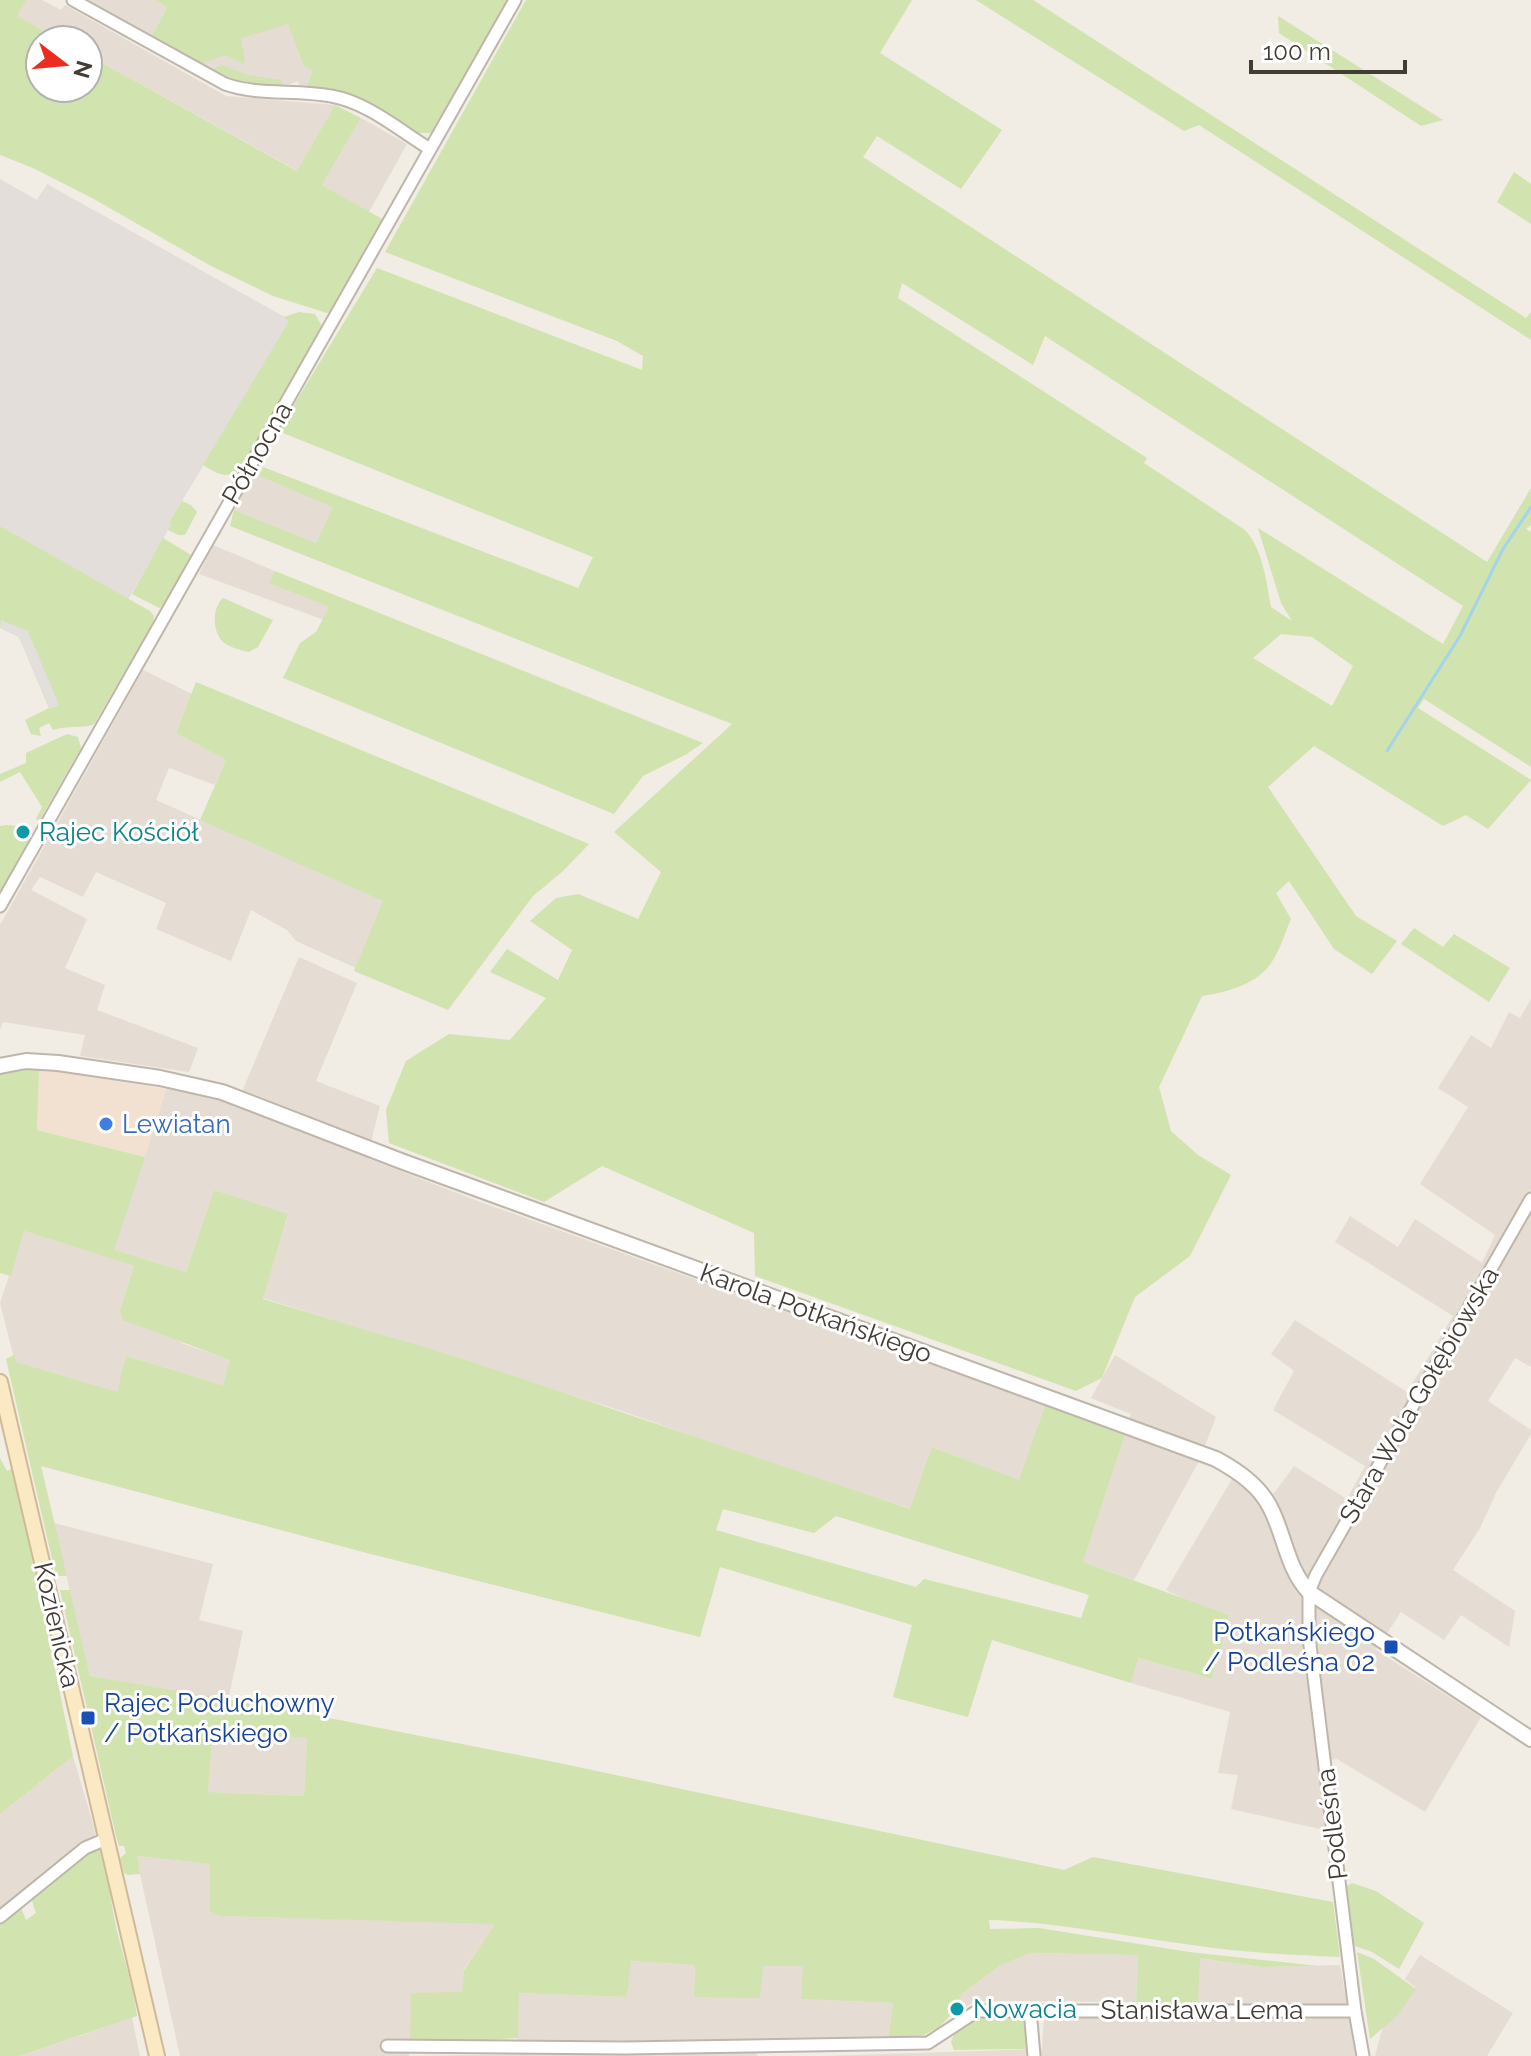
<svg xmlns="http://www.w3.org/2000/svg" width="1531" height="2056" font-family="Raleway,sans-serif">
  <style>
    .residential { fill: #e5ddd3 }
    .commercial { fill: #f2e1d0 }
    .industrial { fill: #e3ded9 }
    .green { fill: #d1e3af; fill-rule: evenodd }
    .parking { fill: #e2dfdc }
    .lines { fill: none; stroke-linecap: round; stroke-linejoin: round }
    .stream { stroke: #a3d4eb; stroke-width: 3 }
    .minor-casing { stroke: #bfb6ab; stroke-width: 15 }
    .tertiary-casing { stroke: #bfb6ab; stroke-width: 18 }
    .secondary-casing { stroke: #ceba97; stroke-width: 18 }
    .minor { stroke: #fff; stroke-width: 11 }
    .tertiary { stroke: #fff; stroke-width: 14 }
    .secondary { stroke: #fbe9c4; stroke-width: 14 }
    .culture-dot { fill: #0f9aa8; stroke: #fff; stroke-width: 3 }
    .shop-dot { fill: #3f7fe0; stroke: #fff; stroke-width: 3 }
    .transit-dot { fill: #1a4fb4; stroke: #fff; stroke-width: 3 }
    .labels { text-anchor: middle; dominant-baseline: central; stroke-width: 6; stroke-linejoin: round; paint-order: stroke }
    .street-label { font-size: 26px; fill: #433c35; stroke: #fff }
    .culture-label { font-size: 26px; fill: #0d838f; stroke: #fff; text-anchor: start }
    .shop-label { font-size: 26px; fill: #366cbe; stroke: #fff; text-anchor: start }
    .transit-label { font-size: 26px; fill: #164399; stroke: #fff; text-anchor: end }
  </style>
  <rect width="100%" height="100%" fill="#f1ece4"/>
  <!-- residential -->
  <path class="residential" d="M0,0H42L61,10L65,5L226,96L335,105L298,171L88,55V40H60L0,7Z
    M87,0H155L167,7L152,36Z
    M194,16L288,23L314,71L306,87H300L298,81L282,87L232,80L177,50Z
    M361,118L407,144L369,212L322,185Z
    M253,473L334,507L316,543L234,510Z
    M213,545L275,571L270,583L329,607L324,620L199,574Z
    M143,670L192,694L176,733L226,760L215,785L169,768L156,800L384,901L356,968L296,941L287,930L251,910L231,961L156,929L166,903L96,872L83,897L40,877L31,890L87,919L65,968L105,985L97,1010L198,1048L189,1072L80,1056L85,1035L3,1022L0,1030V925Z
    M299,957L357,983L316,1081L380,1106L367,1158L475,1200L1045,1405L1019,1481L933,1447L911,1509L748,1456L628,1413L263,1298L288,1215L214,1190L186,1272L113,1250L166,1089L209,1092L238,1101Z
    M1531,999V1367L1515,1358L1488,1401L1531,1430V1434L1497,1491L1480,1528L1453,1570L1515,1611L1509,1647L1461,1615L1444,1640L1401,1612L1376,1650L1481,1717L1425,1812L1337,1759L1317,1761L1325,1827L1320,1829L1231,1809L1238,1775L1218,1773L1230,1712L1131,1683L1137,1658L1212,1679L1229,1615L1190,1602L1166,1590L1232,1479L1262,1502L1275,1492L1294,1466L1347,1499L1365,1466L1273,1410L1294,1371L1271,1354L1295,1320L1407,1392L1453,1316L1335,1242L1350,1216L1398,1247L1415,1219L1482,1263L1495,1235L1420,1184L1468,1107L1438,1088L1471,1035L1491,1048L1509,1012L1520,1018Z
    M24,1231L134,1266L120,1310L184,1344L231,1360L223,1385L126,1356L118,1393L15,1362L0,1303Z
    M1115,1355L1216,1417L1199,1461L1134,1580L1083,1562L1131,1414L1091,1398Z
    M54,1523L213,1564L199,1620L243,1631L228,1701L90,1676Z
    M213,1731L307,1738L304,1796L208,1792Z
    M73,1756L96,1834L0,1908V1814Z
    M136,1856L210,1864V1911L219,1916L496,1923L464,1969L462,1993L410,2044L409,2056H180Z
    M1030,1953L1138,1955L1136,2002L976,2001L952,2014L962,1994L999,1966Z
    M1420,1955L1513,2013L1487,2056H1375L1388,2007L1416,1988L1405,1979Z
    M1199,1958L1261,1967L1340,1965L1356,2056H821L1042,2049L1044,2015L1291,2017V2006L1198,2004Z
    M630,1961L695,1965L694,1996L762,1966H804L801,1999L893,2003L888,2041L755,2044L757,2056H416L517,2054L519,1993L627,1997Z
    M132,2017L140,2056H20L86,2034Z"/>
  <!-- commercial -->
  <path class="commercial" d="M39,1069L166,1089L145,1157L37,1130Z"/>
  <!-- industrial -->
  <path class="industrial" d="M0,179L37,200L47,184L290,320L169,523L171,525L128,600L0,526Z"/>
  <!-- green -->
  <path class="green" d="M0,0H26L17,16L60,40H40V88H88V55L297,171L335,105L361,118L322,185L384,220L331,312L327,313L273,296L211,266L92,198L33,168L0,155Z
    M155,0H510L433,133H418L353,95L306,87L313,71L304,66L288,24L241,38L245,61L243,64L225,55L202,63L152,36L167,7Z
    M526,0H912L880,53L1002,130L961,189L877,136L863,157L1487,562L1531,488V525L1526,529L1531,532V767L1424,699L1418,708L1531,780L1488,829L1466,815L1443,826L1314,746L1268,787L1356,916L1397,941L1372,974L1334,949L1289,881L1276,893L1291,919C1285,932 1281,948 1273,960C1259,984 1227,992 1202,996L1159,1087L1171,1131L1198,1155L1231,1175L1190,1256L1135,1297L1102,1378L1076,1391L755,1276L754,1233L602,1166L544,1202L389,1143L386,1110L406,1061L449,1034L510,1040L546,998L490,972L507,949L558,980L572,950L530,921L556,898L578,894L638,919L661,872L614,832L732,724L230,526L234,510L316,543L333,507L259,476L263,467L578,588L593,557L278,431L377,268L642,370L643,356L617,341L385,252ZM902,283L1033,365L1045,336L1463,606L1443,644L1258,528L1281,603L1292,621L1271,607C1266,580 1263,550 1245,530L1144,463L1147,458L898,298ZM1281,634L1312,637L1353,666L1332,706L1253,658Z
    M976,0H1033L1526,318L1531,312V340L1199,125L1184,131Z
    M1278,16L1443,120L1421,126L1279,33Z
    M222,65L248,75L281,80L283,86L238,82L213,69Z
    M1514,172L1531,184V224L1497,202Z
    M299,312L315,314L323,328L240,470C227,480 216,473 203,465L289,321L284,317Z
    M182,501L191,505L197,512L185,535H178L168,530L171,525L169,523Z
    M0,526L150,611L154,616L153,623L94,724C86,729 67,725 53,730L49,723L39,728L41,736L31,734L25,720L49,708L19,637L0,628Z
    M163,538L191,555L163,607L159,608L132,594Z
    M275,571L703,743L685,755L643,776L614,814L283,678L300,643L316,632L329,607L269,583Z
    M223,598L273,620L258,647L249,652C241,650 230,648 223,642C212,631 212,608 223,598Z
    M196,682L589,844L562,872L533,896L448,1010L354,971L383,901L200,820L226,760L176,733Z
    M67,734L78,737L81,748L39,821L36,819L42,807L20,772L0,782V774L26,763V753Z
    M6,825L28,827L32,836L0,896V826Z
    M1414,928L1443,947L1454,934L1510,968L1489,1002L1401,944Z
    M29,1068L39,1069L37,1130L145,1157L114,1250L186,1272L214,1190L288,1214L263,1299L460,1358L910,1509L932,1447L1019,1480L1045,1405L1125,1434L1083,1562L1229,1615L1212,1679L1138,1658L1131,1683L992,1640L968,1717L893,1697L912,1625L720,1567L700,1637L367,1553L41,1466L67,1576H56L6,1359L14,1355L16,1362L117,1392L126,1356L223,1385L230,1360L123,1320L120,1310L134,1266L24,1231L11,1276L0,1273V1073ZM723,1509L814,1533L836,1516L1089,1595L1081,1618L924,1579L916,1587L716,1530Z
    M0,1458L7,1471L13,1468L73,1756L0,1814Z
    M60,1590H70L90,1676L283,1709L559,1763L1064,1870L1093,1857L1333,1902L1340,1957C1288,1955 1236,1952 1185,1944C1119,1935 1055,1922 989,1920L990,1929L1039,1928L1189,1952L1319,1966L1261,1967L1200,1958L1198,2004L1136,2002L1138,1955L1030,1953L999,1966L962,1994L952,2014L939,2027L924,2035L888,2041L893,2003L801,1999L803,1966H763L760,1998L694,1997L695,1965L631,1961L627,1997L519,1993L518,2038L410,2044L411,1993L462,1992L464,1970L495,1924L219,1916L210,1911V1864L137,1856L140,1874L128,1875L124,1873L120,1858L126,1853L124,1846H119L116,1836ZM213,1732L307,1738L304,1796L208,1792Z
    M95,1848L103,1849C107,1870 109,1891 113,1912C119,1947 133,1980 137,2016L20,2056H0V1924L21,1908L26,1920L36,1913L31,1898Z
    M1352,1883L1376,1891L1424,1923L1399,1969L1372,1952L1352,1945L1345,1887Z
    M1357,1952L1374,1959L1416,1989L1398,2015L1370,2039Z
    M981,2015L1020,2016L1024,2021L1027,2049L954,2050L951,2042L954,2034Z"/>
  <!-- parking -->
  <path class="parking" d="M1,620L28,631L59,705L50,709L19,637L0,628Z"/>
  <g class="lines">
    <!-- stream -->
    <path class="stream" d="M1387,751L1460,636L1503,549L1531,507"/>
    <defs>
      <path id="minor" d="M73,0L225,84C259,96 296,89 331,96C367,102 399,130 430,149
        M0,906L515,0
        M0,1917L85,1848L106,1839
        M1030,2009L1034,2056
        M387,2046L625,2048L928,2043L977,2011H1355
        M1363,2056L1355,2011L1309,1637V1592L1316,1575L1531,1199"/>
      <path id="tertiary" d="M0,1066L26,1061L58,1063L160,1078L222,1092L401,1161L1216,1459C1238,1471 1260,1486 1271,1509C1285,1537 1287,1568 1309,1592L1531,1739"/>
      <path id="secondary" d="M0,1382L157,2056"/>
    </defs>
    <!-- minor casing -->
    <use href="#minor" class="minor-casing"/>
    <!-- tertiary casing -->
    <use href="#tertiary" class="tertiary-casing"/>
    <!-- secondary casing -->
    <use href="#secondary" class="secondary-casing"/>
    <!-- minor -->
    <use href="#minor" class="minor"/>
    <!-- tertiary -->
    <use href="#tertiary" class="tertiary"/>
    <!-- secondary -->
    <use href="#secondary" class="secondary"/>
  </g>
  <!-- markers -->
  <g class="culture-dot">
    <circle cx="23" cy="832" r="8"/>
    <circle cx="957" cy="2009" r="8"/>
  </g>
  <circle class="shop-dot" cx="106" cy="1124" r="8"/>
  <g class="transit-dot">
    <rect x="1383" y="1639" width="16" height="16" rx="4"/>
    <rect x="80" y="1710" width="16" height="16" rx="4"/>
  </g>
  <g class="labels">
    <!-- street labels -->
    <g class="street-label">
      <text transform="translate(257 453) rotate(-60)">Północna</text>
      <text transform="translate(816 1313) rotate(20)">Karola Potkańskiego</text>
      <text transform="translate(1419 1395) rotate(-60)">Stara Wola Gołębiowska</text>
      <text transform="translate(57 1625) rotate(77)">Kozienicka</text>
      <text transform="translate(1332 1824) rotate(-97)">Podleśna</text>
      <text x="1202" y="2010">Stanisława Lema</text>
    </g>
    <!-- culture labels -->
    <g class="culture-label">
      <text x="39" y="832">Rajec Kościół</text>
      <text x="973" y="2009">Nowacia</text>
    </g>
    <!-- shop labels -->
    <g class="shop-label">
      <text x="122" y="1124">Lewiatan</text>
    </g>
    <!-- transit labels -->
    <g class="transit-label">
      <text x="1375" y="1632">Potkańskiego<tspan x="1375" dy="30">/ Podleśna 02</tspan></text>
      <text x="104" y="1703" text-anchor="start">Rajec Poduchowny<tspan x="104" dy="30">/ Potkańskiego</tspan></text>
    </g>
  </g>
  <!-- north arrow -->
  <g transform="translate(64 64) rotate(106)"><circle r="38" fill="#ffffff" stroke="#b4b1ae" stroke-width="2"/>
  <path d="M0-6L14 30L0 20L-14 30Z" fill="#ec2c20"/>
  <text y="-12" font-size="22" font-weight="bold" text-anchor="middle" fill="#433c35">N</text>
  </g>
  <!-- scale -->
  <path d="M1251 60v12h154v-12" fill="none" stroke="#433c35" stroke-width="4"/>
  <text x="1263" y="60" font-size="24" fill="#433c35" stroke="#ffffff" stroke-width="6" paint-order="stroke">100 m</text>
</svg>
